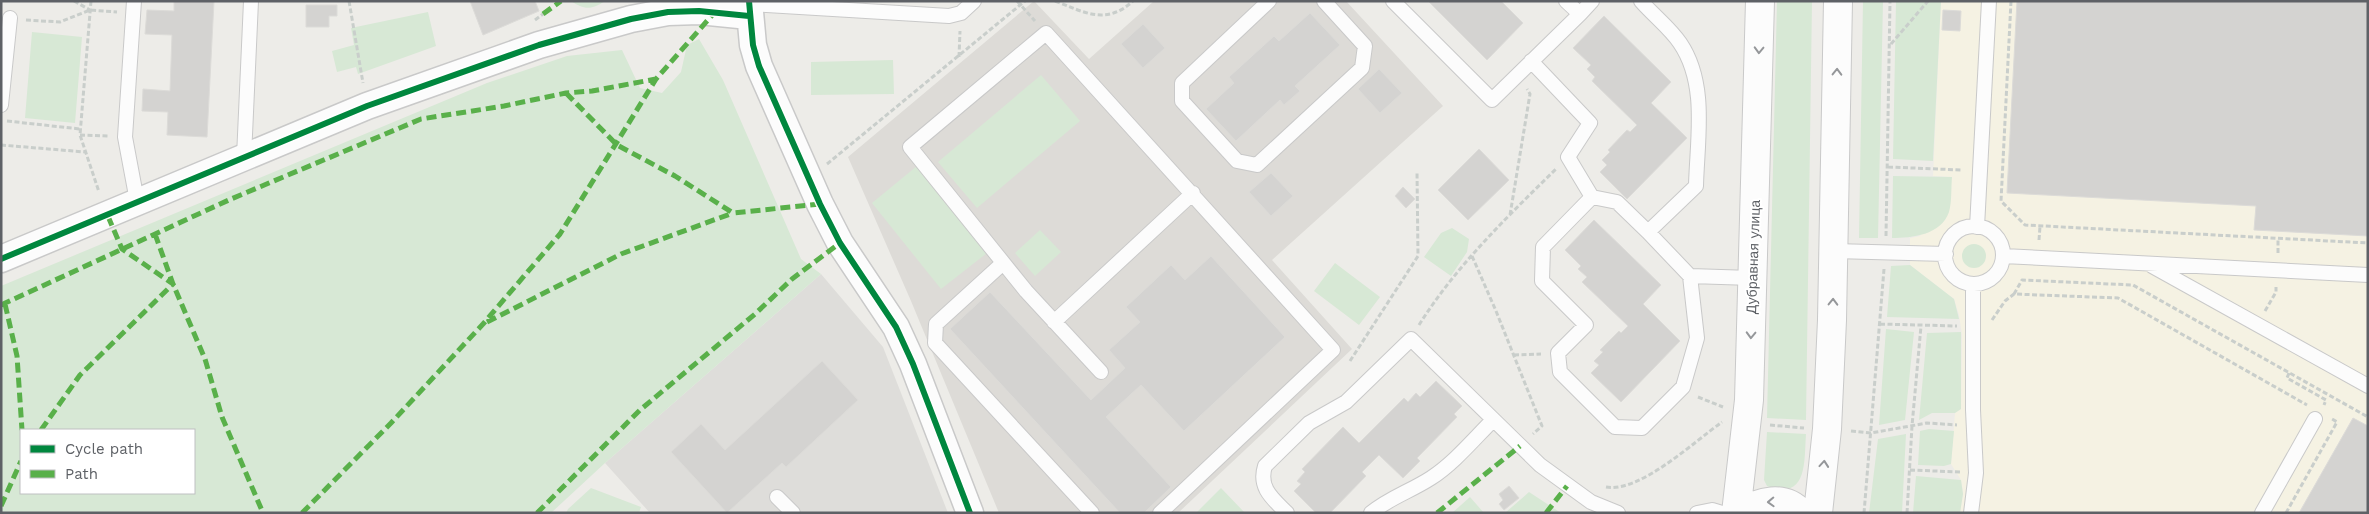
<svg xmlns="http://www.w3.org/2000/svg" width="2369" height="514" font-family="'Work Sans',sans-serif">
  <style>
    .commercial { fill: #f5f2e3 }
    .industrial { fill: #deddda }
    .education { fill: #dddbd7 }
    .green { fill: #d7e8d5; fill-rule: evenodd }
    .building { fill: #d4d3d1; stroke: #dcdbd8 }
    .lines { fill: none; stroke-linecap: round; stroke-linejoin: round }
    .lane-casing { stroke: #c9c9c9; stroke-width: 16 }
    .street-casing { stroke: #c9c9c9; stroke-width: 29 }
    .secondary-casing { stroke: #c9c9c9; stroke-width: 30 }
    .path { stroke: #c9cecb; stroke-width: 3; stroke-dasharray: 5 2.5; stroke-linecap: butt }
    .lane { stroke: #fcfcfc; stroke-width: 14 }
    .street { stroke: #fcfcfc; stroke-width: 26 }
    .secondary { stroke: #fcfcfc; stroke-width: 28 }
    .quiet { stroke: #59b04a; stroke-width: 5; stroke-dasharray: 10 5; stroke-linecap: butt }
    .cycleway-casing { stroke: #fff; stroke-width: 9 }
    .cycleway { stroke: #00873e; stroke-width: 6 }
    .oneway { stroke: #95979a }
    .labels { text-anchor: middle; dominant-baseline: central; stroke-width: 4; stroke-linejoin: round; paint-order: stroke }
    .street-label { font-size: 14px; fill: #5e6166; stroke: #fff }
  </style>
  <rect width="100%" height="100%" fill="#edece8"/>
  <!-- commercial -->
  <path class="commercial" d="M1941,1H2368V513H1960L1963,494L1961,480L1951,464L1955,413L1961,409L1962,335L1959,315L1954,299L1910,265V238L1920,236L1952,177L1933,176Z"/>
  <!-- industrial -->
  <path class="industrial" d="M821,274L883,347L948,513H650L605,463Z"/>
  <!-- education -->
  <path class="education" d="M1034,1L1089,59L1154,1H1346L1443,106L1272,260L1352,349L1178,513H999L911,301L848,157Z"/>
  <!-- green -->
  <path class="green" d="M571,1H605C592,10 584,10 571,1Z
    M1777,1H1812L1806,420L1767,418Z
    M1863,1H1883L1878,238H1859Z
    M1896,1H1941L1933,161L1893,159Z
    M428,12L436,46L358,74L356,67L337,72L332,51L354,45L351,28Z
    M32,32L82,37L75,123L25,118Z
    M699,39L723,80L801,259L821,274L605,463L551,513H1V286L487,83L567,56L622,50L640,88L662,93L681,72L687,45ZM21,430H194V493H21Z
    M893,60L894,94L811,95V62Z
    M1041,75L1080,121L977,208L938,162Z
    M917,166L987,253L941,289L872,203Z
    M1893,176L1952,177C1951,187 1952,202 1949,212C1941,235 1912,238 1892,238Z
    M1452,228L1469,239L1467,252L1451,276L1424,257L1441,233Z
    M1040,230L1061,252L1035,276L1015,253Z
    M1962 256a12 12 0 1 1 24 0a12 12 0 1 1-24 0Z
    M1335,263L1380,297L1359,325L1314,291Z
    M1910,265L1954,299L1959,319L1887,317L1891,266Z
    M1886,329L1914,332L1905,420L1879,425Z
    M1961,332V409L1955,413H1932L1919,420L1927,333Z
    M1929,429L1954,431L1951,464L1944,466L1918,465L1920,431Z
    M1767,432L1806,434C1804,462 1808,501 1767,486L1764,480Z
    M1906,434L1902,513H1869L1878,439Z
    M1916,476L1961,480L1963,494L1960,513H1913Z
    M591,488L641,507L639,513H566L568,509Z
    M1221,488L1245,513H1196Z
    M1529,492L1561,513H1505Z
    M1470,497L1484,513H1452Z"/>
  <!-- building -->
  <path class="building" d="M174,1H214L207,137L167,135L168,112L142,111L143,89L170,91L172,35L145,34L147,10L174,11Z
    M470,1H535L539,11L483,35Z
    M1428,1H1501L1523,23L1487,60Z
    M2017,1H2368V236L2254,230L2256,206L2007,193Z
    M306,5H337V16H329V27H306Z
    M1943,10L1961,11L1960,31L1942,30Z
    M1310,13L1340,45L1295,86L1300,91L1284,105L1280,100L1236,141L1206,109L1234,83L1229,77L1274,36L1279,41Z
    M1604,16L1671,82L1651,103L1687,138L1627,199L1600,172L1607,165L1602,160L1610,152L1608,150L1627,130L1630,132L1637,125L1592,81L1595,77L1587,69L1591,65L1573,48Z
    M1143,24L1165,48L1143,68L1121,44Z
    M1379,69L1402,93L1380,113L1358,89Z
    M1479,149L1509,180L1468,220L1438,190Z
    M1271,173L1293,196L1271,216L1249,192Z
    M1403,187L1415,199L1406,208L1395,196Z
    M1594,220L1661,285L1643,304L1680,341L1621,402L1591,373L1599,365L1594,361L1603,352L1600,350L1619,331L1621,333L1628,326L1582,282L1587,277L1578,269L1581,266L1565,250Z
    M1211,256L1285,337L1184,431L1141,385L1106,417L1171,487L1144,513H1120L950,329L990,292L1091,400L1125,368L1109,350L1140,322L1126,307L1171,265L1185,280Z
    M822,361L858,400L786,467L782,463L727,513L671,452L701,424L725,450Z
    M1436,381L1462,406L1454,414L1457,417L1417,458L1420,461L1403,478L1379,455L1362,472L1366,476L1330,513H1316L1294,491L1301,484L1297,481L1305,472L1302,469L1343,427L1359,443L1404,398L1408,402L1416,393L1420,397Z
    M2353,418L2368,426V513H2299Z
    M1509,486L1519,498L1504,510L1499,504L1503,500L1499,494Z"/>
  <g class="lines">
    <defs>
      <path id="lane" d="M134,1L125,137L137,201
        M1269,1L1182,83V101L1237,161L1257,165L1362,68L1365,46L1324,1
        M1393,1L1492,100L1580,14L1566,1
        M1641,1C1653,15 1670,28 1680,43C1708,84 1697,140 1696,186L1648,232L1690,276L1752,278
        M749,4L949,16L961,13L974,1
        M1580,14L1592,1
        M1531,61L1590,123L1568,157L1592,197
        M1,105L10,18
        M244,157L251,1
        M1945 255a29 29 0 1 1 58 0a29 29 0 1 1-58 0Z
        M1977,227L1989,1
        M1648,232L1617,202L1592,197L1543,247L1542,281L1586,325L1558,353L1560,372L1615,427L1642,428L1683,387L1697,338L1690,276
        M1834,251L1946,254
        M2003,256L2368,275
        M1003,263L936,324L935,343L1092,513
        M2152,266L2368,386
        M1054,322L1193,193
        M1101,372L1026,291L910,147L1046,33L1333,350L1160,513
        M777,497L793,513
        M1287,513C1273,499 1258,488 1265,466L1309,423L1346,402L1411,339L1540,465L1591,502L1618,513
        M1371,513C1389,498 1411,491 1431,478C1454,463 1473,440 1493,420
        M1697,513L1712,510L1722,513
        M1971,513L1976,473L1973,410V284
        M2262,513L2315,419"/>
      <path id="street" d="M749,1L753,45L759,66L820,204L840,243L896,327L913,364L970,513
        M1,259L367,106L539,45L631,19L668,12L699,11L749,16"/>
      <path id="secondary" d="M1736,513L1749,400L1760,1
        M1741,513C1759,501 1784,494 1801,513
        M1818,513L1827,429L1832,320L1838,1"/>
    </defs>
    <!-- lane casing -->
    <use href="#lane" class="lane-casing"/>
    <!-- street casing -->
    <use href="#street" class="street-casing"/>
    <!-- secondary casing -->
    <use href="#secondary" class="secondary-casing"/>
    <!-- path -->
    <path class="path" d="M74,1L90,10
      M91,1L80,135L99,192
      M349,1L363,83
      M1017,1L1035,21
      M1055,1C1084,12 1106,26 1133,1
      M2011,1L2001,201L2025,225L2368,243
      M26,20L60,22L90,10L117,12
      M535,20L543,14
      M1891,44L1928,1
      M959,57L960,31
      M7,121L80,129
      M80,135L109,136
      M1,145L85,152
      M827,164L1025,1
      M1888,167L1962,170
      M1510,215L1530,94L1527,89
      M1886,236L1890,1
      M2039,240L2040,226
      M2278,253V238
      M1472,256L1496,311L1542,426L1533,434
      M2014,294L2022,280L2133,285L2368,417
      M2265,311L2276,292V287
      M1992,320L2005,301L2014,294L2118,298L2307,405
      M1880,324L1957,326
      M1419,325C1456,266 1507,217 1556,169
      M1514,355L1541,354
      M1350,361L1418,256L1417,171
      M2289,373L2287,378L2326,400L2324,405
      M1698,397L1723,407
      M1770,425L1804,428
      M1851,431L1871,433L1927,423L1957,425
      M1910,470L1960,472
      M1606,487C1640,493 1695,441 1722,422
      M1864,513L1884,269
      M1907,513L1912,426L1921,326
      M2286,513L2337,422L2332,419"/>
    <!-- lane -->
    <use href="#lane" class="lane"/>
    <!-- street -->
    <use href="#street" class="street"/>
    <!-- secondary -->
    <use href="#secondary" class="secondary"/>
    <!-- quiet -->
    <path class="quiet" d="M543,14L561,1
      M566,93L617,145L675,176L733,213L820,204
      M155,234L173,284L205,359L222,417L263,513
      M5,304L17,356L22,430
      M1,305L231,199L421,119L504,106L566,93L592,91L656,79
      M487,322L621,254L733,213
      M41,430L80,375L173,284L122,249L107,214
      M1,506L21,461
      M302,513L391,423L483,324L560,234L656,79L714,13
      M537,513L640,410L755,314L792,279L840,243
      M1437,513L1520,446
      M1546,513L1567,486"/>
    <defs>
      <path id="cycleway" d="M749,1L753,45L759,66L820,204L840,243L896,327L913,364L970,513
        M1,259L367,106L539,45L631,19L668,12L699,11L749,16"/>
    </defs>
    <!-- cycleway casing -->
    <use href="#cycleway" class="cycleway-casing"/>
    <!-- cycleway -->
    <use href="#cycleway" class="cycleway"/>
  </g>
  <!-- one-way arrows -->
  <defs><path id="oneway-chevron" d="M-2-3.5L2.5 0L-2 3.5" fill="none" stroke-width="1.6" stroke-linecap="round" stroke-linejoin="round" transform="scale(1.25)"/></defs>
  <g class="oneway">
    <use href="#oneway-chevron" transform="translate(1759 50) rotate(92)"/>
    <use href="#oneway-chevron" transform="translate(1837 72) rotate(-89)"/>
    <use href="#oneway-chevron" transform="translate(1833 302) rotate(-89)"/>
    <use href="#oneway-chevron" transform="translate(1751 335) rotate(92)"/>
    <use href="#oneway-chevron" transform="translate(1824 464) rotate(-85)"/>
    <use href="#oneway-chevron" transform="translate(1771 502) rotate(178)"/>
  </g>
  <g class="labels">
    <!-- street labels -->
    <g class="street-label">
      <text transform="translate(1753 257) rotate(-88)">Дубравная улица</text>
    </g>
  </g>
  <!-- border -->
  <rect width="2369" height="514" fill="none" stroke="#5e6166" stroke-width="5"/>
  <!-- legend -->
  <rect x="20" y="429" width="175" height="65" fill="#ffffff" stroke="#bfc0c2"/>
  <rect x="30" y="445" width="25" height="8" fill="#00873e" stroke="#bfc0c2"/>
  <text x="65" y="454" font-size="15" fill="#5e6166">Cycle path</text>
  <rect x="30" y="470" width="25" height="8" fill="#59b04a" stroke="#bfc0c2"/>
  <text x="65" y="479" font-size="15" fill="#5e6166">Path</text>
</svg>
